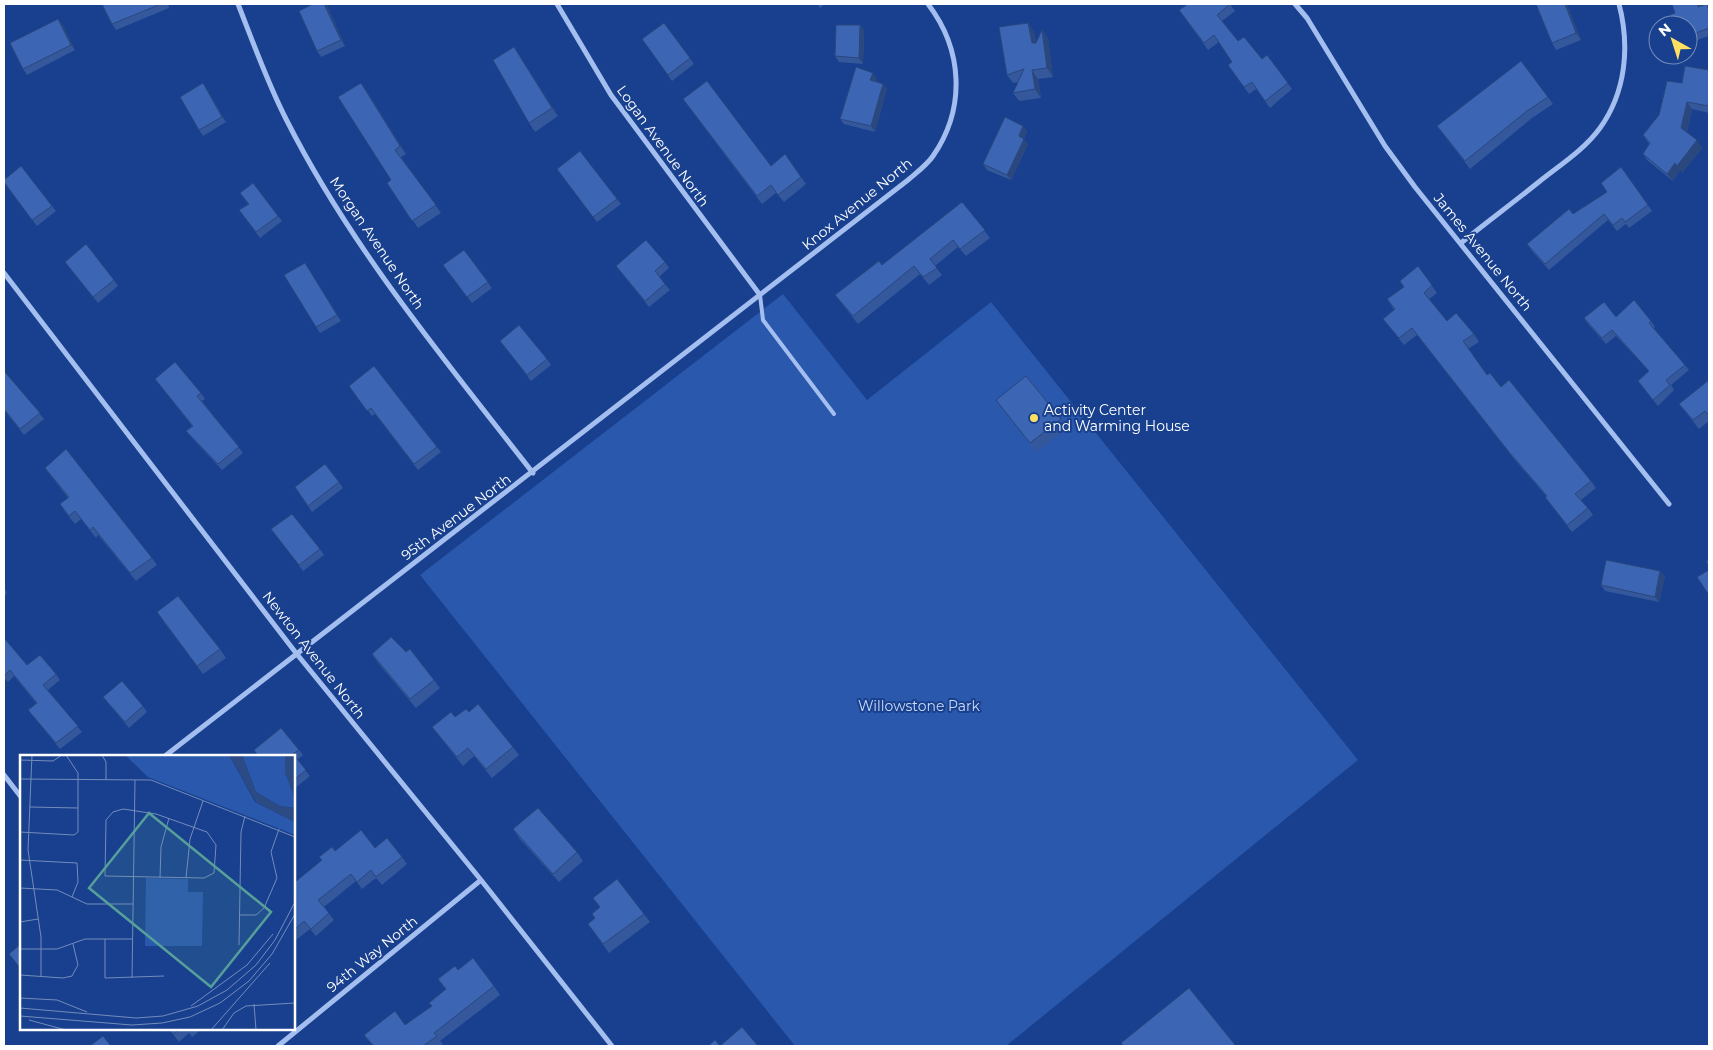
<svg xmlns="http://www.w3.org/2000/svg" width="1713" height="1050" font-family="Montserrat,sans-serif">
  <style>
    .green { fill: #2a58ac }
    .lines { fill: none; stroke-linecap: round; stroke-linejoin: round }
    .service { stroke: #a3beef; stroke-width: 4 }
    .minor { stroke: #a3beef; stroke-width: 5 }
    .wall { fill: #34589b }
    .shaded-wall { fill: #2a477e }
    .building { fill: #3c66b4; stroke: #2a477e }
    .poi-dot { fill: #ffe061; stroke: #18408e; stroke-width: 2 }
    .labels { text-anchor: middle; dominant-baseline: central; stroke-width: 4; stroke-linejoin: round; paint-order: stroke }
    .street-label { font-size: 14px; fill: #fff; stroke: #18408e }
    .poi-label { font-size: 14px; fill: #fff; stroke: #18408e; text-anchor: start }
    .park-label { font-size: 14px; fill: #cadbfb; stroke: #18408e }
    .inset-road { fill: none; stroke: #748cbb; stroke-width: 1 }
    .view { fill: #579f9a; fill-opacity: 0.15; stroke: #579f9a; stroke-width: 2.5 }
    .inset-edge { fill: none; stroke: #fff; stroke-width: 2.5 }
  </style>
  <rect width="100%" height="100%" fill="#18408e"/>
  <!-- green -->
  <path class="green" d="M783,294L867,400L991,302L1358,760L1006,1046H795L420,575Z"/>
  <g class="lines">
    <!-- service -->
    <path class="service" d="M760,295L763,320L834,414"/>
    <!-- minor -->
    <path class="minor" d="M238,4C253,42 267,82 286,119C351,248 445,360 533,473
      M557,4L611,95L760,295
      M1295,4L1307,18L1385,146L1415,187L1669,504
      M1461,243C1487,222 1514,202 1540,181C1560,165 1584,150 1600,128C1626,92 1630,46 1619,4
      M4,273L296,653L481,880L612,1046
      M165,756L908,180C916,173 927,165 933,156C966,108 963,50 928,4
      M4,775L21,797
      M278,1046L481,880"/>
  </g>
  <!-- wall -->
  <path class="wall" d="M102,4H168L169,8L116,30L112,24Z
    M817,4H825L820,8Z
    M1230,4L1235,11L1222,21L1238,41L1262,59L1267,55L1292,89L1270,108L1256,89L1249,94L1228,65L1232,62L1219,42L1208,50L1179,10Z
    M1567,4L1581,40L1556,50L1552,43Z
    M1700,4V6L1707,4L1709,7V36L1688,43V25L1675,13Z
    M327,5L345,46L321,57L317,51Z
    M664,23L694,64L672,81L642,39Z
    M1028,23L1034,32L1036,42L1042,30L1048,39L1053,77L1038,79L1041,98L1019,101L1013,93L1018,82L1013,83L1007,75Z
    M63,25L75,50L27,75L23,69Z
    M860,25L864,30L863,64L839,62L835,56Z
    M514,47L558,116L535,132L529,123Z
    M1709,70V113L1692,109L1687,132L1702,148L1682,173L1680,170L1673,181L1648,161L1643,154L1649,144L1643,135L1659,115L1682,83Z
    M877,79L876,81L883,84L887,89L875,132L844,124L840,119Z
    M203,83L226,122L203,136L199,130Z
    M366,90L406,154L401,157L441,213L418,228L387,183L391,180Z
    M1548,97L1553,104L1532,118L1470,169L1437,126Z
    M688,106L771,166L801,177L806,184L784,202L776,193L762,204Z
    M1023,126L1027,132L1024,139L1028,144L1011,180L987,170L983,164Z
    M1621,167L1652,211L1629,228L1626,224L1617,231L1608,220L1549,270L1531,250L1527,244L1607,192Z
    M557,169L617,199L621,204L597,222Z
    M253,183L282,221L260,238L239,210L248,204L240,193Z
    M7,187L52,206L56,211L37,226Z
    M962,202L990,238L966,256L958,247L935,266L942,275L929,285L920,274L858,324L835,295L882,265Z
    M464,250L492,288L472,303L443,265Z
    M65,262L114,280L118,286L98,303Z
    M665,262L669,268L659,277L670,290L649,307L616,266Z
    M1418,266L1437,293L1429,299L1447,321L1474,334L1479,342L1468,349L1487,375L1501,387L1591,481L1596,488L1581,500L1588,508L1593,515L1572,532L1550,504L1545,497L1546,496L1514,459L1417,335L1404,345L1383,319L1394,310L1387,299L1404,287L1400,281Z
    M309,269L341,321L320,333L316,327Z
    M1584,318L1651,321L1655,327L1653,328L1685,365L1689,370L1671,385L1674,390L1658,406L1638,381L1649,371L1616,336L1606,344L1588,324Z
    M500,341L547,359L551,365L531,381Z
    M4,371L44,419L24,435L4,410Z
    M155,379L201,393L205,399L202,401L243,453L222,470L191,437L186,431L192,426Z
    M1709,380V421L1699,429L1679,404Z
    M349,386L437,447L441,452L418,470L375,414L372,416Z
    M996,400L1061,419L1067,428L1036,452Z
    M45,468L152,558L157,565L136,581L98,535L96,538L81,519L75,524L65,512L60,504L68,498Z
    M339,482L343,488L312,512L295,487Z
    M276,535L320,549L324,555L303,571Z
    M1660,571L1665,577L1659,602L1605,591L1601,585Z
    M4,588L7,593L4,596Z
    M163,621L220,649L226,658L203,674Z
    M4,638L27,665L56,674L60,680L48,690L82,732L60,749L28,710L36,703L14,676L8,682L4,678Z
    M406,652L434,680L440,688L416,708L378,663L372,654Z
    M103,697L143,706L147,712L129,728Z
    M469,712L513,747L519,755L492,778L474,756L463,766L432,727Z
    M299,750L303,755L297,760L310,776L294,789V756H258Z
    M513,829L577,852L583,861L559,882L519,838Z
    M375,848L402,857L407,864L382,885L376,878L362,889L356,881L324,907L334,920L316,936L310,929L296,940L294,937V883L335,851Z
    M593,898L644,914L650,922L609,953L588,924L595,919L592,914L600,907Z
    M458,970L494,986L500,995L440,1041L443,1044L440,1046H373L364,1035L405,1025L432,1006L446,990L438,979Z
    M169,1029H202L192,1037L189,1033L179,1042Z"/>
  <!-- shaded-wall -->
  <path class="shaded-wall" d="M324,4H326L327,5L345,46L341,40Z
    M1565,4H1567L1581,40L1576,33Z
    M58,19L63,25L75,50L71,45Z
    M1028,23L1034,32L1038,52L1032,43Z
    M860,25L864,30L863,64L859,58Z
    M1042,30L1048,39L1053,77L1047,68Z
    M514,47L520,56L558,116L552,108Z
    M1032,70L1038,79L1041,98L1035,89Z
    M873,73L877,79L874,85L870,80Z
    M203,83L207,89L226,122L222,117Z
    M361,83L366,90L406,154L400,146Z
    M883,84L887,89L875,132L871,126Z
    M1687,102L1692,109L1686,135L1681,128Z
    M1023,126L1027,132L1024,139L1028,144L1011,180L1007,175L1019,136Z
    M1697,140L1702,148L1682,173L1677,166Z
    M1675,163L1680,170L1673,181L1667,174Z
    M1660,571L1665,577L1659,602L1655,597Z"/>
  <!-- building -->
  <path class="building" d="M102,4H161L112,24Z
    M313,4H324L341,40L317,51L299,11Z
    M1188,4H1230L1217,15L1238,41L1244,37L1262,59L1267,55L1288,83L1265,101L1252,82L1244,87L1228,65L1232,62L1214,35L1204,43L1179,10Z
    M1536,4H1565L1576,33L1552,43Z
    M1672,4H1697L1698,7L1707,4L1709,12V28L1688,36V25H1674L1670,15L1675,13Z
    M58,19L71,45L23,69L10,43Z
    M664,23L690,58L668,75L642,39Z
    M1028,23L1032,43H1036L1042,30L1047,68L1032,70L1035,89L1013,93L1024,69L1007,75L999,27Z
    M836,25H860L859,58L835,56Z
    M514,47L552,108L529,123L493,60Z
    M1521,61L1548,97L1527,111L1465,161L1437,126Z
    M1685,66L1709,70V106L1687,102L1681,128L1697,140L1677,166L1675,163L1667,174L1643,154L1650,143L1643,135L1659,115L1667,81L1682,83Z
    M856,67L873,73L870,80L883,84L871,126L840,119Z
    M707,81L771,166L785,154L801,177L778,195L771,185L757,196L683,99Z
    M203,83L222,117L199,130L180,97Z
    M361,83L400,146L395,150L436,205L412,221L387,183L391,180L338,97Z
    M1005,117L1023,126L1019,136L1024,139L1007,175L983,164Z
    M580,151L617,199L593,217L557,169Z
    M21,166L52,206L32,220L4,182V180Z
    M1621,167L1648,205L1625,222L1622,218L1613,225L1604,214L1545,264L1527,244L1569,209L1573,214L1607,192L1601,183Z
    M253,183L278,216L256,232L239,210L249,204L240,193Z
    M962,202L985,230L960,249L953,240L930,259L937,268L923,277L914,266L853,316L835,295L879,261L882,265Z
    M646,240L665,262L655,271L665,284L645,301L616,266Z
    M86,244L114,280L93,297L65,262Z
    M464,250L488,282L467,297L443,265Z
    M305,263L337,315L316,327L284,275Z
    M1418,266L1432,285L1424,293L1447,321L1456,313L1474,334L1463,341L1487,375L1490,373L1501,387L1509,380L1591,481L1575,494L1588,508L1567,525L1545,497L1547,496L1509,452L1412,328L1399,338L1383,319L1395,309L1387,299L1404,287L1400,281Z
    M1634,300L1651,321L1649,323L1685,365L1666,380L1670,385L1653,400L1638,381L1649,371L1612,330L1602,338L1584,318L1604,302L1616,317Z
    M519,325L547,359L527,375L500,341Z
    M175,362L201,393L197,396L239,447L218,464L186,431L193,426L155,379Z
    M374,366L437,447L414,464L371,408L367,411L349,386Z
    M4,371L40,413L20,429L4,409Z
    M1026,376L1061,419L1030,443L996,400Z
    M1709,380V416L1705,411L1693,420L1679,404Z
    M66,449L152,558L130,573L93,527L90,530L75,511L69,516L60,504L69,497L45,468Z
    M325,464L339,482L308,506L295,487Z
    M292,514L320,549L299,565L271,529Z
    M1606,560L1660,571L1655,597L1601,585Z
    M1709,560V567L1706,561Z
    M1709,570V595L1697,577Z
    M178,596L220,649L197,666L157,612Z
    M391,637L406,652L410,649L434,680L410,699L372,654Z
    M4,638L27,665L40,655L56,674L43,685L78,726L56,743L28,710L37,703L10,670L4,676Z
    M122,681L143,706L125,722L103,697Z
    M478,704L513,747L486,769L468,748L457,757L432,727L451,712L455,717L466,709L469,712Z
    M281,728L299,750L293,754L306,770L294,780V756H258L254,750Z
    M538,808L577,852L553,874L513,829Z
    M361,830L375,848L387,838L402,857L376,877L371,870L357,882L351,874L318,900L329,913L311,929L304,921L294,930V883L322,860L319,857L332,847L335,851Z
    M617,879L644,914L603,944L588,924L595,918L592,914L600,907L593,898Z
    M21,944V969L9,954Z
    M473,958L494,986L434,1033L437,1036L423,1046H382L381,1045L380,1046H374L364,1035L395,1011L405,1025L432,1006L429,1003L446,989L438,979L455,966L458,970Z
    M1189,988L1236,1046H1124L1121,1043Z
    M742,1027L758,1046H708L715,1040L720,1046Z
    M169,1029H180L173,1034Z
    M103,1036L111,1046H90Z"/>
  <!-- markers -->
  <circle class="poi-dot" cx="1034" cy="418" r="5"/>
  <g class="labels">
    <!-- street labels -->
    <g class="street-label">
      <text transform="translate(663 146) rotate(54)">Logan Avenue North</text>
      <text transform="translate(857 204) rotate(-39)">Knox Avenue North</text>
      <text transform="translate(377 243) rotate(56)">Morgan Avenue North</text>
      <text transform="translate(1483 252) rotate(51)">James Avenue North</text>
      <text transform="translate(456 517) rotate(-37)">95th Avenue North</text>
      <text transform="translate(314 655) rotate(52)">Newton Avenue North</text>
      <text transform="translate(372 954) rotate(-39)">94th Way North</text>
    </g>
    <!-- poi labels -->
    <g class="poi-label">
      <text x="1044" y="410">Activity Center<tspan x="1044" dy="16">and Warming House</tspan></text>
    </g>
    <!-- park labels -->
    <g class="park-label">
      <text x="919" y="706">Willowstone Park</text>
    </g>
  </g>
  <!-- overview -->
  <g transform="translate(20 755)">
    <rect width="275" height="275" fill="#18408e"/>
    <path d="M105,0H209L235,47L275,67V80L128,22ZM222,0H265V17L275,43V53L260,51L236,37ZM126,123L168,124V137H183L182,191H125Z" fill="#2a58ac"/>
    <path d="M209,0H222L236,37L260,51L275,53V67L236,47ZM265,0H275V43L265,17Z" fill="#2c4a84"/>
    <path class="inset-road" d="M12,0L8,95L21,182V221M82,0L86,7V25M0,5L33,6L42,0M0,24L131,25L275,82M10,52L58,53M103,54L136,59L187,77L196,90L194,118L184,123L85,121L86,65L93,57ZM0,77L54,80L58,77V18L46,0M0,105L57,108L58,127L52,142M140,123L141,92L149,63M166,123L170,84L183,46M0,133L37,135L67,149H113M219,160H236L244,153L257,123L251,97L259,74M0,167L18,164M85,184V223L144,221M219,190L221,77L225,61M0,194H37L65,184H112M0,220L43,223L52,221L58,210L53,189M112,223L115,25M0,243L37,245L67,257M234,249L236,275M171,251L227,210L253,179M0,253L116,263L143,261L178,251L207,235L236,210L255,185L275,147M0,261L112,270L142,268L170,262L200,248L229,226L252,199L275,159M9,265L46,275M191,275L250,208M202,275L214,258L226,251L275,248"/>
    <path class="view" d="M129,58L251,157L191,232L69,133Z"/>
    <rect width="275" height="275" class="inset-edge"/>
  </g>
  <!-- border -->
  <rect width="1713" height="1050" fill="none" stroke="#ffffff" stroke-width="10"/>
  <!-- north arrow -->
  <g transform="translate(1673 40) rotate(321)"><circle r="24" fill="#18408e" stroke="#748cbb"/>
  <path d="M0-4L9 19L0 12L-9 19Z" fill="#ffe061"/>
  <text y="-8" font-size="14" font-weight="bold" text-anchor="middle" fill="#ffffff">N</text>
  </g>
</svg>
